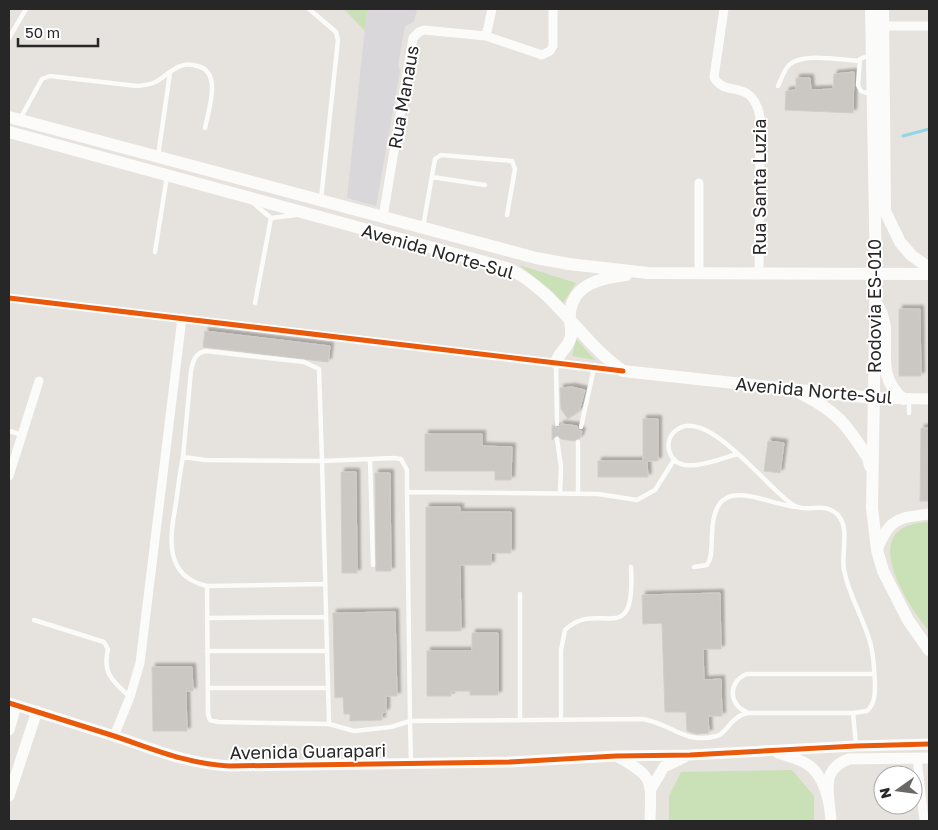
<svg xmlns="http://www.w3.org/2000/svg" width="938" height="830" font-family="'Golos Text',sans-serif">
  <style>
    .industrial { fill: #d9d7d9 }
    .green { fill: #cae0b6 }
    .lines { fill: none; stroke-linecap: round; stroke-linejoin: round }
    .stream { stroke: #92d5e6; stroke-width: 3 }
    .building { fill: #cbc8c4; stroke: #d1cec9; filter: url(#shadow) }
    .service { stroke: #fbfbfa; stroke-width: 4.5 }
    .minor { stroke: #fbfbfa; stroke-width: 9 }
    .tertiary { stroke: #fbfbfa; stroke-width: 11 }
    .secondary { stroke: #fbfbfa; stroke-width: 12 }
    .cycleway-casing { stroke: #fff; stroke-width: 8 }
    .cycleway { stroke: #e8590c; stroke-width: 5 }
    .labels { text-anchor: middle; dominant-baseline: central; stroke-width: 4; stroke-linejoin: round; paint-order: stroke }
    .street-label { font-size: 18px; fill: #272727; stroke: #fff }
  </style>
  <defs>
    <filter id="shadow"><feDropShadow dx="3.5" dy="-3.5" stdDeviation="1" flood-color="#0004"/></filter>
  </defs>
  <rect width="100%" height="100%" fill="#e6e2dd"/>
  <!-- industrial -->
  <path class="industrial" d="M367,9H417L414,22L405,26L398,65L400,71L376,206L347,198Z"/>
  <!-- green -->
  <path class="green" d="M344,9H367L365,31Z
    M519,265L576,283L563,303L552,291Z
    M576,339L595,360L572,356Z
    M929,522V631C904,601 856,524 929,522Z
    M792,770L814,796V821H669V796L681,772Z"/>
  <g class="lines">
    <!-- stream -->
    <path class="stream" d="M903,136L929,129"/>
  </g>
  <!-- building -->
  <path class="building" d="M854,72L853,113L785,110L786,91L796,90V78H810L811,90L833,89L834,74Z
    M899,309H920L921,376H899Z
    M205,331L330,346L328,362L203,347Z
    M572,387L585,390L579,411L568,419L561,409L560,388Z
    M643,419H658V461H647L648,477H598V461H643Z
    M561,424L577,426L578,430L582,431L580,438L574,441L561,439L557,435L552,440V425L558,428Z
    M921,428H929V501H920Z
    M425,434H482V446L512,447L511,480H495V471H425Z
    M768,441L784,443L780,473L764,471Z
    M341,472H356L357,573H342Z
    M375,473H390L391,571H376Z
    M426,507H460V512H511V553H491V565H460L461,631H426Z
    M720,593L721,649H703L704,680L721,679L722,716H708L709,733L696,734L687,731L686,712H665L662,623L643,624L642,595Z
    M395,612L397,696H386V712L382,713V720L350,721V714H344L343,697L335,698L333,613Z
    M472,633H498V695H470V691H451V696H427V651H472Z
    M152,667H192L193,691H186L187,731H153Z"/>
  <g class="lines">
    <!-- service -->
    <path class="service" d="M309,9L336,32L338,40L321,199
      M9,38L26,9
      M870,55L860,59L858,85L861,91L871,94
      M778,86C781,80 784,70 789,65C802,52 842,60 859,61
      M20,119L42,79L50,76L137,86C162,84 159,77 178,67C184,64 191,64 197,66C223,71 208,111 205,128
      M158,156L170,73
      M432,177L485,185
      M252,202L271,218L296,215
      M423,227L435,159L441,155L512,161L515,169L507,215
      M155,252L167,176
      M255,303L271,218
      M556,364L557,424
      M909,413V400
      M581,427L594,368
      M9,431L22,435
      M557,439L561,467L560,494
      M578,442V494
      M738,454C720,458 679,478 670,453C667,445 669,437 674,432C705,401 770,493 795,506C809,513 824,501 838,515C850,528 841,554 844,570C849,596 863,617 870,642C874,655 874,669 875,683C875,693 875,704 867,711L853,713L856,744
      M183,457L191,371C193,361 195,353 206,351L304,362L319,369L322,461L205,460L183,457C180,472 178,487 176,503C170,537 163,576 207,586
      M370,459L373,565
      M674,460L655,490L637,500L598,494L407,492L410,721L642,719C672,723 683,745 717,736C727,733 731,716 748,713H853
      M407,492V470L401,459L394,458L322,461L329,724L354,731L391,727L410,721L411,763
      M694,567L707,565C713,557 711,545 712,535C713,471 758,502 796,507
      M324,584L207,586L208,714L210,720L218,722L329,724
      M207,618L325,617
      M34,620L104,642L108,649C102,674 113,681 130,697
      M207,651H326
      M208,688H328
      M747,712C728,705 728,681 747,674H874
      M561,719V650L565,630C599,597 636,653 631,567
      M520,720V594"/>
    <!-- minor -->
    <path class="minor" d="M724,9L714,77C724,99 752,76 760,117L759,274
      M883,26H929
      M486,36L492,9
      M383,217L413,38L419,32L424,30L486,36L542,55L550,51L553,46V9
      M699,273V183
      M9,298L622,371
      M9,476L39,381
      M114,736L130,697L140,663L182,318
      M917,758L924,821"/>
    <!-- tertiary -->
    <path class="tertiary" d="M873,398L929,399
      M877,550C889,519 897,518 929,514
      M9,703C43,714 77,724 111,735C154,749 183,763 229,766L510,762L616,756L690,755L856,746L929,744
      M9,730L16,706
      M778,753C787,756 799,759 807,764C824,774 830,803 831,821
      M618,757C655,777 651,781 650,821
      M651,789L664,767L685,757
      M9,796L37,711
      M830,811C828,788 822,769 849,759L929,758"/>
    <!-- secondary -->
    <path class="secondary" d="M871,9L876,275L872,508L877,550L883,571L908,620L929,650
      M883,9L885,211L900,242L911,255L929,268
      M9,117L536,258L569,264L648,273L929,274
      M9,132L510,269C558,294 580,341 623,371L873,398
      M875,302C899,333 868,369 903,399
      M556,363C558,353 569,347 571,336C572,328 569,320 570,313C573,284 601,278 626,275
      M800,393C837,411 846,424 868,458L870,466"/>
    <defs>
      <path id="cycleway" d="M9,298L623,371
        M9,703C43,714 77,724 111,735C154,749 183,763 229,766L510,762L616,756L690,755L856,746L929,744"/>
    </defs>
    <!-- cycleway casing -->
    <use href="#cycleway" class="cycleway-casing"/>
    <!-- cycleway -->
    <use href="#cycleway" class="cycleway"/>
  </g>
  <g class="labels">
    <!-- street labels -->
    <g class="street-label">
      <text transform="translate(403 97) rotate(-80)">Rua Manaus</text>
      <text transform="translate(759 187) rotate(-90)">Rua Santa Luzia</text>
      <text transform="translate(438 251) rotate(16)">Avenida Norte-Sul</text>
      <text transform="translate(874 306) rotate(-90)">Rodovia ES-010</text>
      <text transform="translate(814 390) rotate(5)">Avenida Norte-Sul</text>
      <text transform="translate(308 751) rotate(-1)">Avenida Guarapari</text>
    </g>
  </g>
  <!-- border -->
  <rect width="938" height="830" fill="none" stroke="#272727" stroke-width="20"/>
  <!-- north arrow -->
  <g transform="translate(898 790) rotate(256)"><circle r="24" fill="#ffffff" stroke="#a9a9a9"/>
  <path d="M0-4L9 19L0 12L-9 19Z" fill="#6a6867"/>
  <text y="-8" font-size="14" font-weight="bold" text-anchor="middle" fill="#272727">N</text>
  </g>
  <!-- scale -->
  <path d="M18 38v8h80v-8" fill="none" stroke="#272727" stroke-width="2.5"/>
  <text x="25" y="38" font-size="15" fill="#272727" stroke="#ffffff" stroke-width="4" paint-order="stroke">50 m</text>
</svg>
